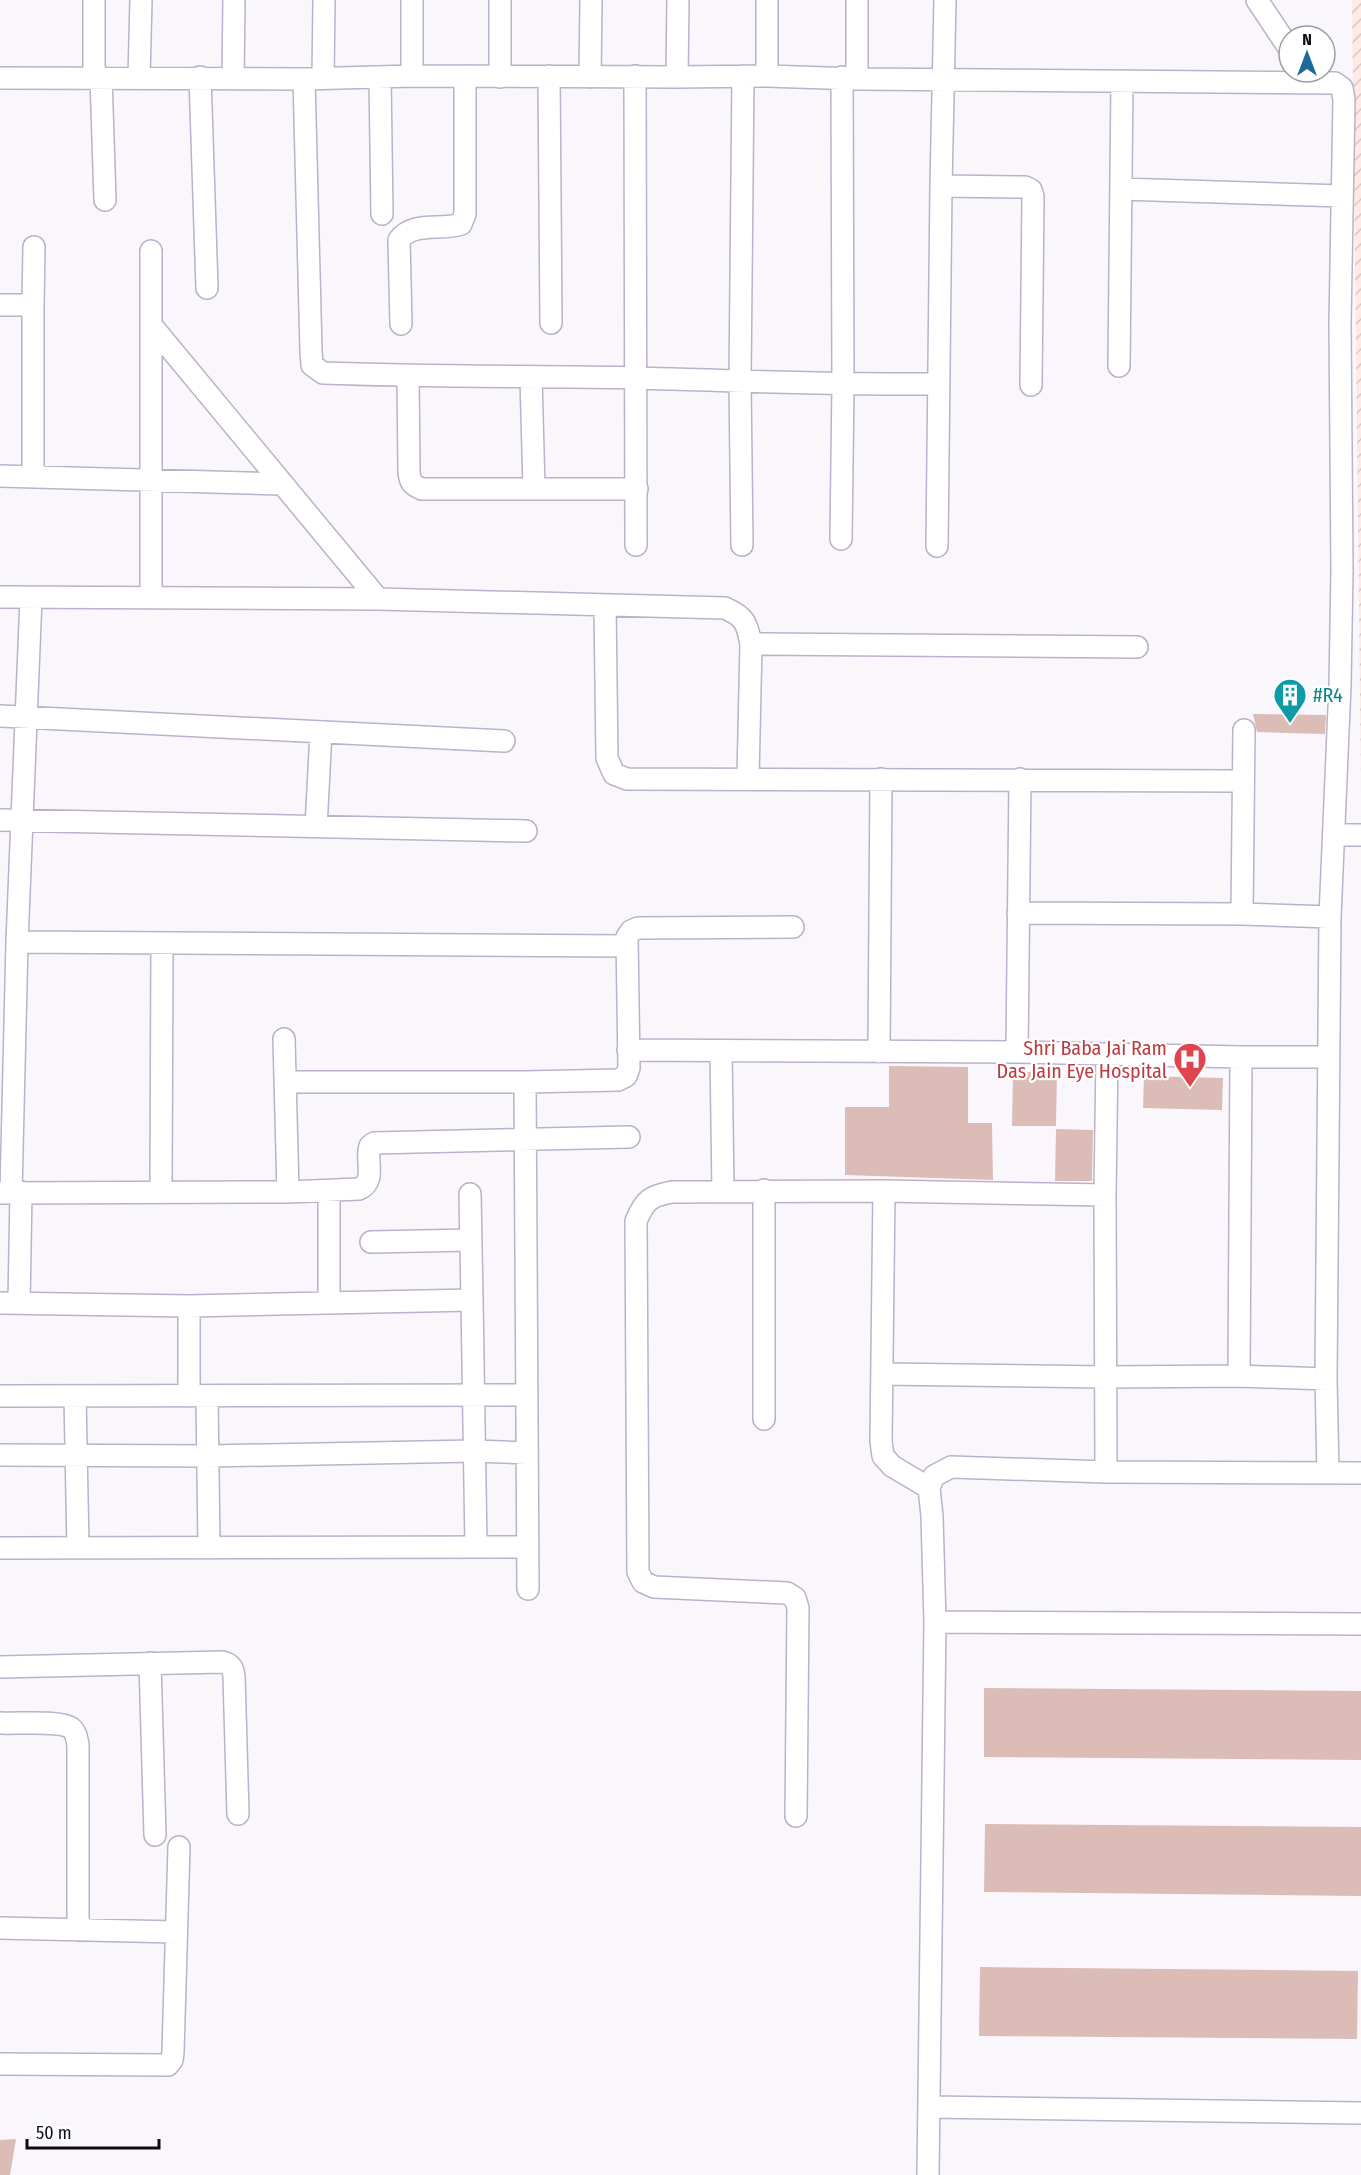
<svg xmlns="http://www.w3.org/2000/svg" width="1361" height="2175" font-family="'Fira Sans Condensed',sans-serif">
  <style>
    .industrial { fill: url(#industrial-furrows) }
    .building { fill: #dcbcb7 }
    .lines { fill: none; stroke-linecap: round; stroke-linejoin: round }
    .minor-casing { stroke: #bcb1ca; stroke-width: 24 }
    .minor { stroke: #fff; stroke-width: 21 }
    .labels { text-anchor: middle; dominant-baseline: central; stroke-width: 4.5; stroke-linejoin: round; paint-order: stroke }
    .culture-label { font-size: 20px; fill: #0d838f; stroke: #fff; text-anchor: start }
    .health-label { font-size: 20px; fill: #be3a42; stroke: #fff; text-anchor: end }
  </style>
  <defs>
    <pattern id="industrial-furrows" width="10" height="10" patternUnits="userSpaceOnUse" patternTransform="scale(1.5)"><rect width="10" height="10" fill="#fee9e5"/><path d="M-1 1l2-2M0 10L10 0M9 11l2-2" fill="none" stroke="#d8c6c4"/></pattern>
  </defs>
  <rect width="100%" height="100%" fill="#faf7fc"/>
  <!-- industrial -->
  <path class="industrial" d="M1352,0H1361V788Z"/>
  <!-- building -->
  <path class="building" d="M1253,714L1326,715L1325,734L1257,732Z
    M889,1066L968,1067V1123H992L993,1180L845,1175V1107H889Z
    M1013,1072H1057L1056,1126H1012Z
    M1144,1076L1223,1078L1222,1110L1143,1108Z
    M1056,1129L1093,1130L1092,1181H1055Z
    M984,1688L1361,1691V1760L984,1757Z
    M985,1824L1361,1827V1896L984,1892Z
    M980,1967L1358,1971L1357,2039L979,2036Z
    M16,2139L10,2175H0V2140Z"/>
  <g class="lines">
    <defs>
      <path id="minor" d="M412,0V76
        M857,0V79
        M1257,0L1289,48
        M549,76L551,323
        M635,76L636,545
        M767,76V0
        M94,77V0
        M101,77L105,200
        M139,77L141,0
        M200,77L207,288
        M233,77L234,0
        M380,77L382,214
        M500,77V0
        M590,77L591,0
        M677,77L678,0
        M0,78L304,79L412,76L677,77L767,76L857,79L1335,83L1342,88L1344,100L1340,323L1342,571L1340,685L1330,917L1326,1379L1328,1473
        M323,78L324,0
        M304,79L311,351L312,365L323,373C428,377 533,376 638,378C738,381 838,385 939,384
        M941,186L1025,187L1031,190L1033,196L1031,385
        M1121,189L1342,196
        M151,251V598
        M0,305H33L34,247
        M33,305V477
        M401,324L399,240C413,221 441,231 461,224L465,214V76
        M151,325L378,599
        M1119,366L1122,81
        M408,376L409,472C410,482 412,485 422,489H637
        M531,378L534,488
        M0,476L283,484
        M841,539L843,385L842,77
        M742,545L740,382L743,76
        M937,546L941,186L945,0
        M0,597L378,599L725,608C745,617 747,623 751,644L748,778
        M605,606L607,758L614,774L627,779L1243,781
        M751,644L1137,647
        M0,716L504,741
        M0,820L526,831
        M316,827L321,732
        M1334,835H1361
        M1018,913L1242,914L1330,917
        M1242,914L1244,730
        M17,942L627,946
        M284,1039L288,1192
        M628,1050L1017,1052L1241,1057H1328
        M721,1051L723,1191
        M879,1052L881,779
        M1017,1052L1020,779
        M285,1082H525L618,1080L626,1076L629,1068L627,937L631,931L638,928L793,927
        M525,1082L528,1589
        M764,1190V1419
        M161,1191L162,943
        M329,1191V1303
        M884,1191L881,1441L883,1456L892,1466L929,1488
        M11,1192L17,942L31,598
        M0,1193L288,1192L359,1189C377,1181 365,1161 370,1146L374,1143L629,1137
        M371,1242L470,1240
        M472,1300L476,1547
        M0,1303L189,1306L472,1300L470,1194
        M19,1303L21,1192
        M883,1374L1106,1377L1239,1376L1326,1379
        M1239,1376L1241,1057
        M0,1396L527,1395
        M75,1396L78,1548
        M189,1396V1306
        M207,1396L209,1548
        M0,1455L208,1456L474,1451L527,1453
        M1106,1472L1105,1195L1107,1054
        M0,1548L528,1547
        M935,1622L1361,1624
        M150,1663L155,1835
        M0,1667L222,1662C230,1664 233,1667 234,1676L238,1814
        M0,1723C15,1724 60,1720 71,1728C76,1732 77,1739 78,1745V1930
        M796,1816L798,1608L795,1598L787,1593L654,1587L643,1582L638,1572L636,1221C645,1200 650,1196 672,1192L884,1191L1105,1195
        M0,1928L176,1932
        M0,2064L168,2065L172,2060L173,2052L179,1847
        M929,2107L1361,2113
        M928,2175L935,1622L932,1516L929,1488L934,1476L951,1467L1106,1472L1361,1473"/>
    </defs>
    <!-- minor casing -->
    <use href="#minor" class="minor-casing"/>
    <!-- minor -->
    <use href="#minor" class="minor"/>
  </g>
  <!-- icons -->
  <defs>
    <symbol id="building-pin" viewBox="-11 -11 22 30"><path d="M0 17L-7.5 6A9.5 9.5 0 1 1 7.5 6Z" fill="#0f9aa8" stroke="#fff"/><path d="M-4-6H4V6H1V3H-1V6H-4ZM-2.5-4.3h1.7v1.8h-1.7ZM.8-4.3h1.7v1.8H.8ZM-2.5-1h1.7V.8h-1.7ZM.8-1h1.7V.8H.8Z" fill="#fff"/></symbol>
    <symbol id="hospital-pin" viewBox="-11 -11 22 30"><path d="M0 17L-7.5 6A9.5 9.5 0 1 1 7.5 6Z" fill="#e0444e" stroke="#fff"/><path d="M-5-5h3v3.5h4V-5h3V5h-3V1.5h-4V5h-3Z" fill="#fff"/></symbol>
  </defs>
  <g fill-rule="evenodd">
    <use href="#building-pin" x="1271" y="676" width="38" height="52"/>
    <use href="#hospital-pin" x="1171" y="1040" width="38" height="52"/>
  </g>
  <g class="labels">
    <!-- culture labels -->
    <g class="culture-label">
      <text x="1313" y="695">#R4</text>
    </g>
    <!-- health labels -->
    <g class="health-label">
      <text x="1167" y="1048">Shri Baba Jai Ram<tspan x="1167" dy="23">Das Jain Eye Hospital</tspan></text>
    </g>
  </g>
  <!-- north arrow -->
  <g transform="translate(1307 54)"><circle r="28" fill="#ffffff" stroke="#9f9da1" stroke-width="1.5"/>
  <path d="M0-4.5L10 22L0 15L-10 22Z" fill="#1c699c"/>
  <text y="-9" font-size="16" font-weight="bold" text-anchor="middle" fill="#0f0b14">N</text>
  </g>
  <!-- scale -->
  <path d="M27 2139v9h132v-9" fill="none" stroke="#0f0b14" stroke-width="3"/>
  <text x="36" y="2139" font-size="18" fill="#0f0b14" stroke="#ffffff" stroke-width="4.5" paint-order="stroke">50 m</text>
</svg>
